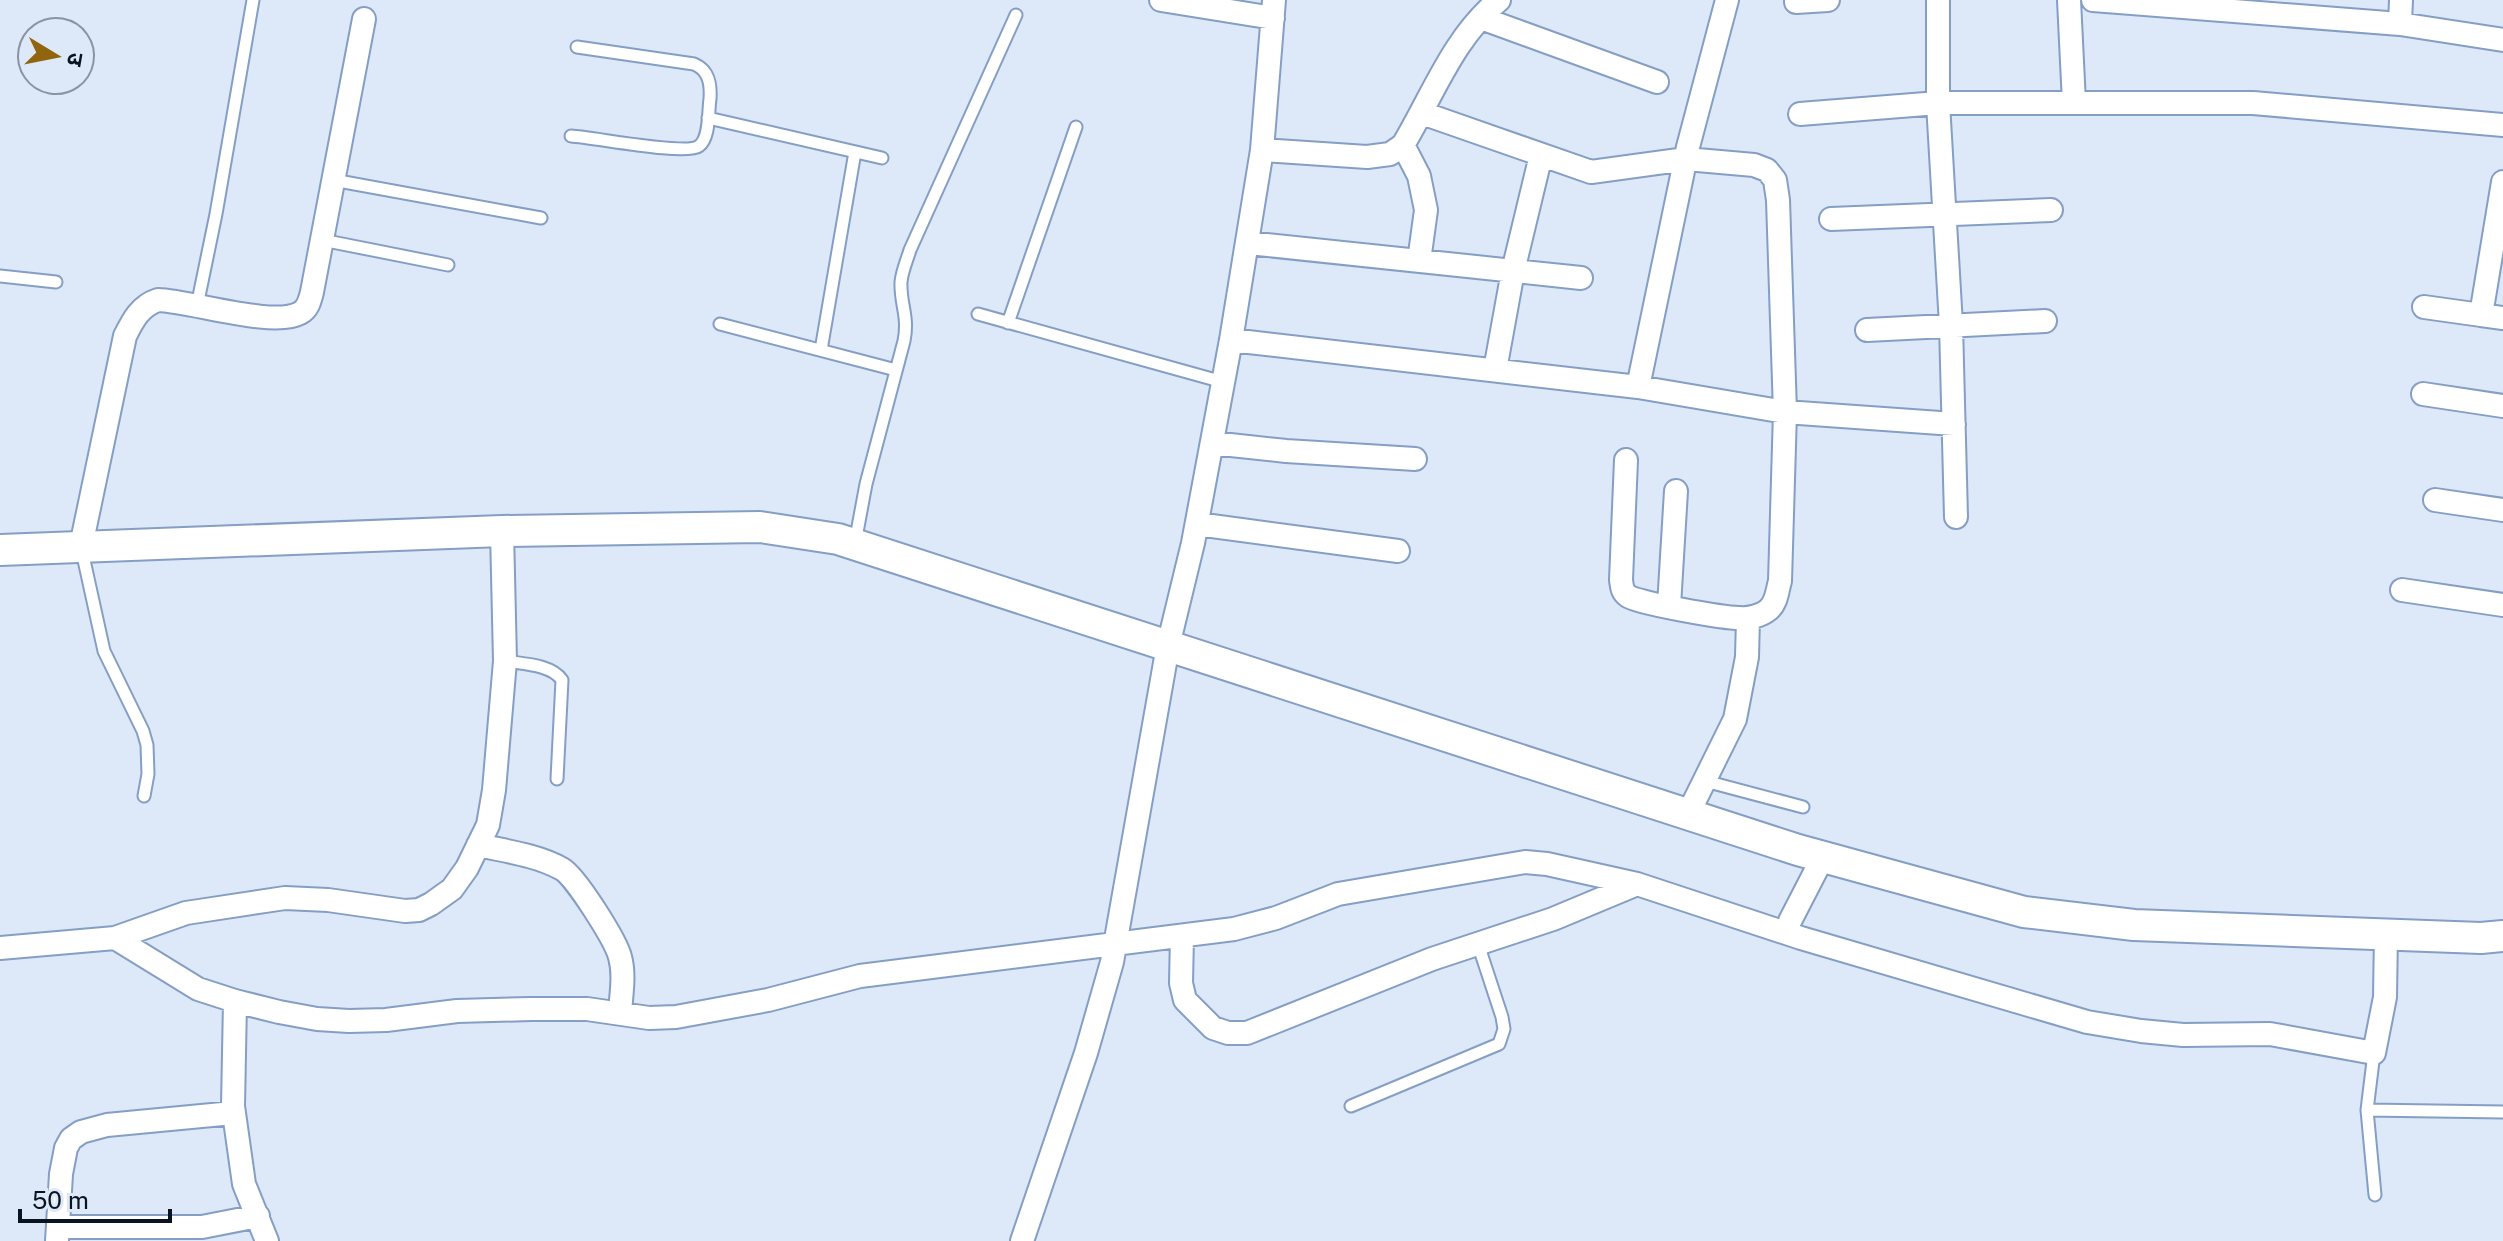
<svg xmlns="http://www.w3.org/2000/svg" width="2503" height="1241" font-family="'Public Sans','Noto Sans Devanagari',sans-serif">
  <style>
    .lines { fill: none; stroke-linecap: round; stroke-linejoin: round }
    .service-casing { stroke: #859ec4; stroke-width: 15 }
    .minor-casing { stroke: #859ec4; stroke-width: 26 }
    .secondary-casing { stroke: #859ec4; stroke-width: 34 }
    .service { stroke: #fff; stroke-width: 11 }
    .minor { stroke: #fff; stroke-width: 22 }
    .secondary { stroke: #fff; stroke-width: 30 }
  </style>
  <rect width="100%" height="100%" fill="#dde8f8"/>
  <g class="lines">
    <defs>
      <path id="service" d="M708,118L882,158
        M571,136C593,137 686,156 699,146C710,138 708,112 710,99C711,84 709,70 694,64L577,47
        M333,180L541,218
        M322,240L448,265
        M0,276L56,282
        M197,306L216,214L253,0
        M978,314L1223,382
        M1008,323L1076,127
        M720,324L896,370
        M821,350L855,152
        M855,543L866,484L904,341C909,316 900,304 901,282C902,271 907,260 910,250L1016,15
        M82,551L104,651L143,731L147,745L148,774L144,796
        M505,661C522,664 551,664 562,680L557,779
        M1705,781L1803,807
        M2374,1053L2367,1110L2503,1112
        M1351,1106L1499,1044L1504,1029L1502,1017L1478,944
        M2367,1110L2375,1195"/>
      <path id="minor" d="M1161,0L1273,18
        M1938,0V103L1951,325L1956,517
        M2069,0L2074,103
        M2093,0L2400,24L2503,40
        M1796,2L1828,0
        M1481,18L1657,82
        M2400,24L2401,0
        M1422,113L1591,172L1686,159L1754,165L1767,170L1775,180L1778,200L1785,412L1780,581C1777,591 1777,603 1768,610C1761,616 1748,619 1739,618C1724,618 1637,603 1628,596C1622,592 1622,587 1621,580L1626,460
        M1800,114L1938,103H2253L2503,125
        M1403,145L1419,176L1426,210L1419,261
        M1262,150L1274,0
        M2503,182L2481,315L2503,318
        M1831,219L2051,210
        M1248,243L1581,278
        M2424,307L2481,315
        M1867,330L2045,321
        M1231,340L1638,387L1785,412L1954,424
        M1495,370L1513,271L1541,155
        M1638,387L1688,147L1727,0
        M2423,394L2503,406
        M1212,443L1286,451L1415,459
        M2435,500L2503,510
        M1197,524L1398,551
        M81,546L125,336C133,320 140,306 158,300C191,301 274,328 300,313C308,309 310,300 312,292L364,19
        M2402,590L2503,605
        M1669,606L1676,491
        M1688,814L1735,719L1747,657L1748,618
        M478,845C505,851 537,855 562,869C576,877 616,941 620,957C625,975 621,995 620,1013
        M1790,921L1823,857
        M1182,936L1181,983L1185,1000L1213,1028L1228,1033H1247L1432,959L1553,919L1637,884
        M115,938L198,989L235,1001L279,1012L317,1019L349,1021L386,1020L457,1011L531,1009H587L649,1018L676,1017L768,1000L860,976L1234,929L1276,918L1338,894L1525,862L1547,864L1637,884L1801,938L2087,1022L2141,1031L2183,1035L2270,1034L2374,1053L2385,997L2386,933
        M0,948L115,938L186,913L285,898L328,900L405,911L419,910L431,904L452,889L467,868L488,825L494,790L505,661L502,531
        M235,1001L233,1106L244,1184L267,1241
        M59,1227H202L258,1216
        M57,1241L61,1174L66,1148L71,1139L81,1132L107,1125L233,1113
        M1022,1241L1086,1053L1112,962L1168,646L1193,543L1231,340L1262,150L1367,157L1390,154L1403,145C1433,95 1453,38 1499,0"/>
      <path id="secondary" d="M0,550L502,531L760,527L838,539L1798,850L2024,912L2134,925L2481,938L2503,936"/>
    </defs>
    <!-- service casing -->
    <use href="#service" class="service-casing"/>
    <!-- minor casing -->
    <use href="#minor" class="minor-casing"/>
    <!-- secondary casing -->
    <use href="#secondary" class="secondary-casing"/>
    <!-- service -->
    <use href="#service" class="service"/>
    <!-- minor -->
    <use href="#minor" class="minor"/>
    <!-- secondary -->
    <use href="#secondary" class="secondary"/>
  </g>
  <!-- north arrow -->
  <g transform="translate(56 56) rotate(100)"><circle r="38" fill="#dde8f8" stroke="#8993a2" stroke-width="2"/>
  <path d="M0-6L14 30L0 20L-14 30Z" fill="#90650d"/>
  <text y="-12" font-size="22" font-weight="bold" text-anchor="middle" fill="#0a1421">उ</text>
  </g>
  <!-- scale -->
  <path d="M20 1209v12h150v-12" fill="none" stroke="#0a1421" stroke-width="4"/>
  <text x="32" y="1209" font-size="24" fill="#0a1421" stroke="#dde8f8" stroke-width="6" paint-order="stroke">50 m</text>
</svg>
